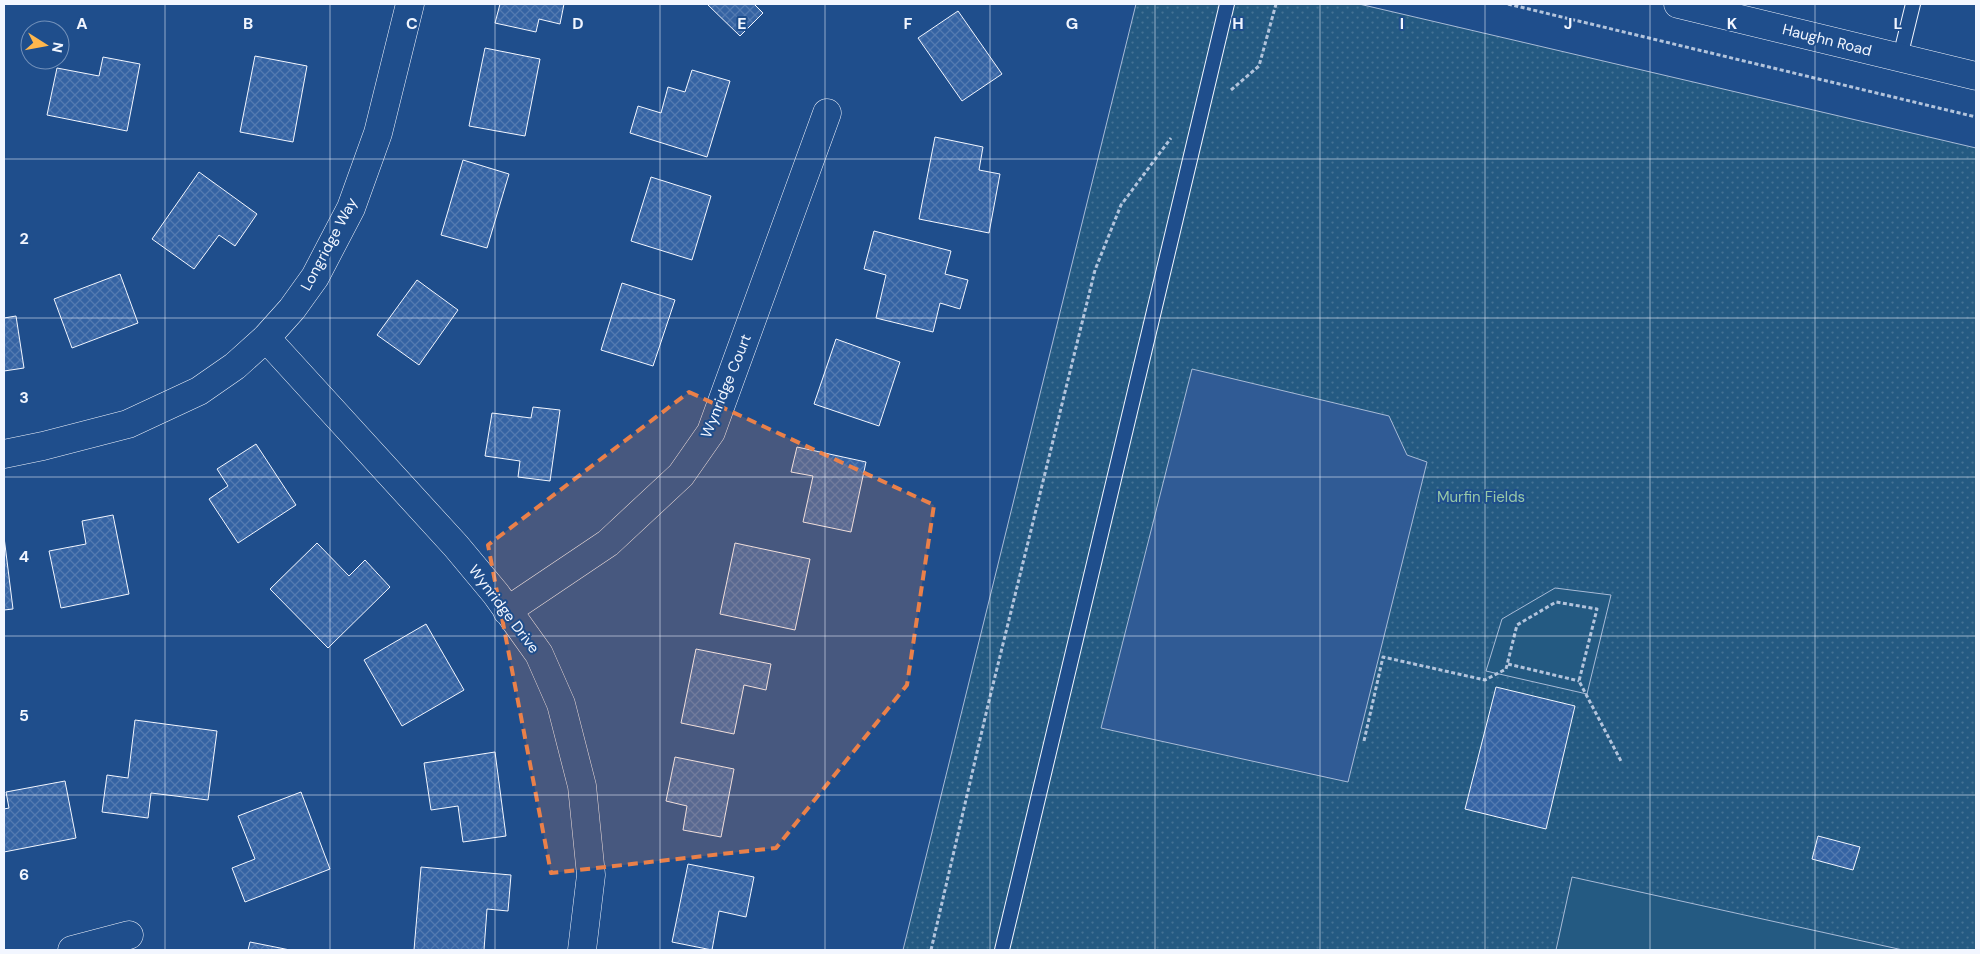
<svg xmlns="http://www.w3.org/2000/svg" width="1980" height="954" font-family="'DM Sans',sans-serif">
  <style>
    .park { fill: url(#park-dots); stroke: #a8bbd7 }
    .garden { fill: #245a82; stroke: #a8bbd7 }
    .parking { fill: #305b95; stroke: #a8bbd7 }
    .building { fill: url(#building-cross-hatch); stroke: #f2f6ff }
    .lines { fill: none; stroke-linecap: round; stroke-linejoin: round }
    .lane-casing { stroke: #f2f6ff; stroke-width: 16 }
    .street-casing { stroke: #f2f6ff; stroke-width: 29 }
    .secondary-casing { stroke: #f2f6ff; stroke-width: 29 }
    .path { stroke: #b3c4dc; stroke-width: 3; stroke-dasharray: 4 2.5; stroke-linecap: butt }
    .lane { stroke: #1f4e8c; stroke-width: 14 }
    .street { stroke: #1f4e8c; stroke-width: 28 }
    .secondary { stroke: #1f4e8c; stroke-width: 28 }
    .marked { fill: #ea8049; fill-opacity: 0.2; stroke: #ea8049; stroke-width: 4; stroke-dasharray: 10 6; stroke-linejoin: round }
    .grid { fill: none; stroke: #f2f6ff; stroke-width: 1; stroke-opacity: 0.55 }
    .labels { text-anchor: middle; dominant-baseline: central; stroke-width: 4; stroke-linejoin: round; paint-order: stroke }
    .street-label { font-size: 15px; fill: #f2f6ff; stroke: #1f4e8c }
    .park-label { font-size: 15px; fill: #97c8a6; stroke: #1f4e8c }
    .grid-label { font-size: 16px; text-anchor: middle; font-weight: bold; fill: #f2f6ff; stroke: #1f4e8c; stroke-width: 4; stroke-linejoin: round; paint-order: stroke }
  </style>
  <defs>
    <pattern id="park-dots" width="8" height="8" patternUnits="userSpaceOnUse" patternTransform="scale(1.25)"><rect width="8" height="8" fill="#245a82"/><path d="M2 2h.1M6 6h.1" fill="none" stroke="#447295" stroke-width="1.8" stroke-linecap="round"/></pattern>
    <pattern id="building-cross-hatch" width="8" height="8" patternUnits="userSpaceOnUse" patternTransform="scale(1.25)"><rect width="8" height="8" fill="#3563a3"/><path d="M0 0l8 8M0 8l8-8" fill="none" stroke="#537ab1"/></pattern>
  </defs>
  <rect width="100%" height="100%" fill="#1f4e8c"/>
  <!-- park -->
  <path class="park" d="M1136,4H1359L1976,148V950H903Z"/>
  <!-- garden -->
  <path class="garden" d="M1555,588L1611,595L1587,694L1486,671L1502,619Z
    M1572,877L1903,950H1556Z"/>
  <!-- parking -->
  <path class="parking" d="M1192,369L1389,416L1407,455L1427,462L1348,782L1101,728Z"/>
  <!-- building -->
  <path class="building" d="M500,4H564L560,24L539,19L536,32L495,23Z
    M707,4H754L763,13L740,36Z
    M958,11L1002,74L962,101L918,38Z
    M485,48L540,59L525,136L469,126Z
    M255,56L307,66L293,142L240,132Z
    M103,57L140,64L127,131L47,115L57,68L99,76Z
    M692,70L730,81L707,157L630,133L638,106L661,113L668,87L685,92Z
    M935,137L983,147L979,170L1000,174L989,233L919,219Z
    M463,160L509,174L487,248L441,235Z
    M199,172L257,214L235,246L219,235L194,269L152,239Z
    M651,177L711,196L692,260L631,241Z
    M874,231L951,251L945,274L968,280L960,309L940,303L933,332L876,318L886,275L864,269Z
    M120,274L138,323L72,348L54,299Z
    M417,280L458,310L419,365L377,335Z
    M622,283L675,300L653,366L601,350Z
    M16,316L24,368L4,371V318Z
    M836,339L900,362L879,426L814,404Z
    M533,407L560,410L550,481L518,477L520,461L485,456L492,413L531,418Z
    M256,444L296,505L238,543L209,499L228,486L217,469Z
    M797,447L866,462L851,532L803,522L813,476L791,472Z
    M113,515L129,594L61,608L49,551L86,544L82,521Z
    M4,537L13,609L4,610Z
    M317,543L349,576L365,560L390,587L328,648L270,589Z
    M735,543L810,559L795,630L720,614Z
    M426,624L464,690L402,726L364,660Z
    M696,649L771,664L766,690L744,685L734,734L681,723Z
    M1496,687L1575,706L1546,829L1465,809Z
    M135,720L217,731L208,800L151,793L148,818L102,812L107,775L128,778Z
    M495,752L506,836L463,842L458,806L431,810L424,763Z
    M675,757L734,769L721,837L683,830L687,806L666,801Z
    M65,781L76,838L4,852V809L9,808L6,792Z
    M301,792L330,869L245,902L232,868L255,859L238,816Z
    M1818,836L1860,847L1853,870L1812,859Z
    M688,864L754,877L746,917L719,911L712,950L672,942Z
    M421,867L511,875L508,911L487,909L484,950H414Z
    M250,942L290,950H248Z"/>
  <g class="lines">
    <defs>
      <path id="lane" d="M1900,57L1913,4
        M1002,950L1227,4"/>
      <path id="street" d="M266,338L456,546L496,594L539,654L561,704L582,786L591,875L582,950
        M4,454L43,446L128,424L199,391L235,366L266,338L292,309L315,277L351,208L378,133L410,4
        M507,611L608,543L681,475L711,432L827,113
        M72,950L129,935"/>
      <path id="secondary" d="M1678,4L1976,76"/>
    </defs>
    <!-- lane casing -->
    <use href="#lane" class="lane-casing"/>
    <!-- street casing -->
    <use href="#street" class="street-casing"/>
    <!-- secondary casing -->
    <use href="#secondary" class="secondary-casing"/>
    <!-- path -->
    <path class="path" d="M1508,4L1976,117
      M1231,90L1259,66L1276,4
      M1508,664L1579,681
      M1364,741L1383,657L1485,680L1506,669L1517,625L1556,602L1597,609L1579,681L1622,763
      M931,950L988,705L1095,270L1121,205L1171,138"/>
    <!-- lane -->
    <use href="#lane" class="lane"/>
    <!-- street -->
    <use href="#street" class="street"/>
    <!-- secondary -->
    <use href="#secondary" class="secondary"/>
  </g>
  <!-- marked area -->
  <path class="marked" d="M689,392L934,505L907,685L776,848L551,873L488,545Z"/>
  <!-- grid -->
  <path class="grid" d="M165,4V950M330,4V950M495,4V950M660,4V950M825,4V950M990,4V950M1155,4V950M1320,4V950M1485,4V950M1650,4V950M1815,4V950M4,159H1976M4,318H1976M4,477H1976M4,636H1976M4,795H1976"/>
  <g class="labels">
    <!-- street labels -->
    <g class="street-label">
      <text transform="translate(1827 40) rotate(14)">Haughn Road</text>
      <text transform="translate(329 244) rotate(-62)">Longridge Way</text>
      <text transform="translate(726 386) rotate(-68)">Wynridge Court</text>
      <text transform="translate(504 609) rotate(53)">Wynridge Drive</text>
    </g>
    <!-- park labels -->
    <g class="park-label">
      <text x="1481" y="497">Murfin Fields</text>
    </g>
  </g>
  <g class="grid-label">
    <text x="82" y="29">A</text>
    <text x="248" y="29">B</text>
    <text x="412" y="29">C</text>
    <text x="578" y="29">D</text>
    <text x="742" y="29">E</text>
    <text x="908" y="29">F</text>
    <text x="1072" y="29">G</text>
    <text x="1238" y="29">H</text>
    <text x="1402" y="29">I</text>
    <text x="1568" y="29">J</text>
    <text x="1732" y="29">K</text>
    <text x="1898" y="29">L</text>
    <text x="24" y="244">2</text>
    <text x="24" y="403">3</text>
    <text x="24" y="562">4</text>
    <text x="24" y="721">5</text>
    <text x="24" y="880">6</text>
  </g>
  <!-- border -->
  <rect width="1980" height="954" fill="none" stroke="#f2f6ff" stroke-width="10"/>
  <!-- north arrow -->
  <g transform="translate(45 45) rotate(101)"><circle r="24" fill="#1f4e8c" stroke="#7391ba"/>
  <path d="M0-4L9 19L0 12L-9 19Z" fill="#ffb74d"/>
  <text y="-8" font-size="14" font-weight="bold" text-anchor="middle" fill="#f2f6ff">N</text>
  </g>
</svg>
